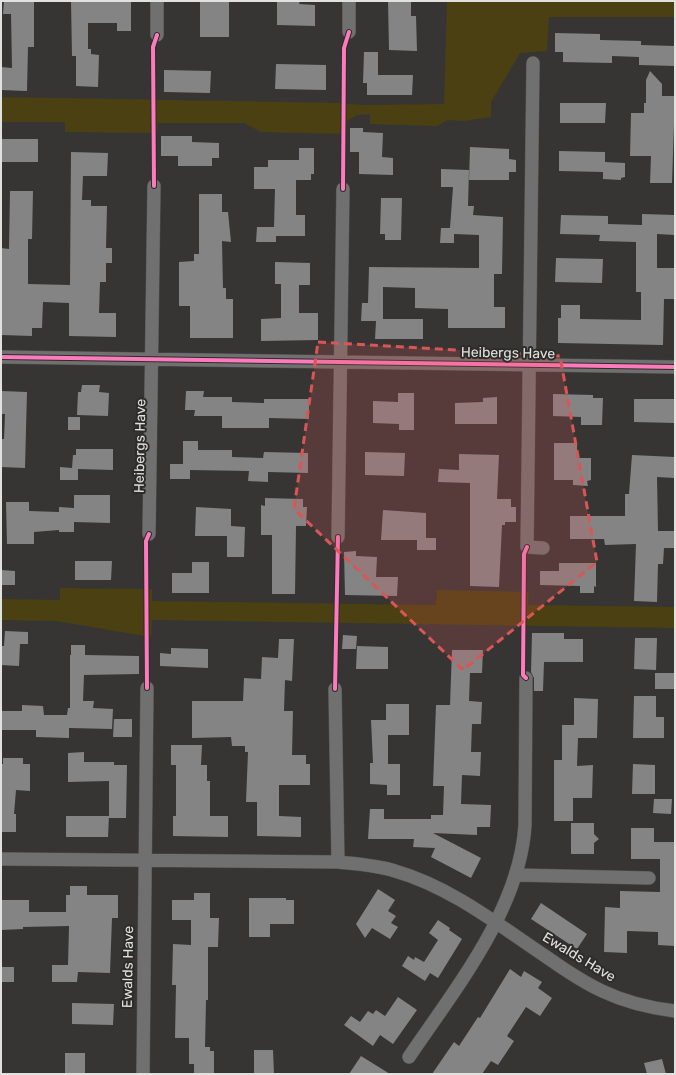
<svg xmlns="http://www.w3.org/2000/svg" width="676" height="1075" font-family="Rubik,sans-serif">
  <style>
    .green { fill: #4b4011 }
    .building { fill: #848484 }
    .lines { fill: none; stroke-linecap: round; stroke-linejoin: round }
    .minor-casing { stroke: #51514f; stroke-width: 14 }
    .minor { stroke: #717070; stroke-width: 13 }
    .cycleway-casing { stroke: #2d2c29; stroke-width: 6 }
    .cycleway { stroke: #fd7abc; stroke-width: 4 }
    .marked { fill: #d95656; fill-opacity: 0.2; stroke: #d95656; stroke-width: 3; stroke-dasharray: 8 5; stroke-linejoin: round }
    .labels { text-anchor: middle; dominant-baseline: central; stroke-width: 4; stroke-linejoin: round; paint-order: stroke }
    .street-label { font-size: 14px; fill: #e1e1df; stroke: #2d2c29 }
  </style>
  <rect width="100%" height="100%" fill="#363534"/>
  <!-- green -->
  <path class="green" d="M447,1H675V17H549L547,51L520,53L491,102V117L464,121L448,120L437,126L370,124V114L357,115L347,121L346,134L261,132L244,123H158L157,133L65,132V122H1V97L338,103L361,105L444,104Z
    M60,588L152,589V601L436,605L437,590L529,592L528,605L675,607V628L152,620L151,637L56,621L1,620V599L60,600Z"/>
  <!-- building -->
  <path class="building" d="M4,1H34V47H28L27,91L1,90V67L12,68L11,14H3Z
    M71,1H131V31H117V23H88V49H91V54L99,55L98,87L76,86V56H72Z
    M200,1L229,2V37H200Z
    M277,1H300L299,4L315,5V26L277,25Z
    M388,1H411V16H416L417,51L389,50Z
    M555,33L600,34V40L641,41V45L675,46V66L639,65V57L612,56V63L563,62V52H555Z
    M364,52H378V75H413L412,95H367V83H363Z
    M276,64L326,65V90L275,89Z
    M164,70L211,71L210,93L164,92Z
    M650,71L662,84V96H675L672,183H650L651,156H630L631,113H644V103H646V80Z
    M560,103H606L605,123H560Z
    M350,128H363V132L383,133L382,157L393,158V175L359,174V152H350Z
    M161,136H192V142L219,143V158H212V166H178V156H161Z
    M1,139H38V162H1Z
    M470,147L509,149V159L516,160V172H509V180H469Z
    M299,148H314V174H311V180H296V215H305V236H276V242H256L257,227H274L275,189H254V167H268V160H299Z
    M559,151L605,152V162L625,163V177L621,178V180L603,179V172L559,171Z
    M71,152L108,153L107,176H83L82,200H91V206H107L106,248H112V263H106V282H100L99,313H116V337L69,336V303L43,302L42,328H32V336L1,335V248L9,249L10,191H33L32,239H28V284L70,285Z
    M441,169L469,170L468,206H474L473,215L503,217L502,274H494V307H505V328H448V309L415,308V288L383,287V319H423V339H375L376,321H361L362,303H368L369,267L479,268V235L454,234V243H440L441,228H450L453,187H441Z
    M199,194H222V212H228L231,242L222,241L223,288H226V299H233V338H190V306H179V262L194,261V254H199Z
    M381,198H402L401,240H385V234H380Z
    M642,214L675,215V235L657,234V268H675V299H664L663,345L558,343V318H561V305H580V319L641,320V292H636V242L599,241L600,235L560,234L561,215L608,216V224L642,225Z
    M556,258L603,259L602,283L555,282Z
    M275,262L310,263V285H299V313H318V340L261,341V319L281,318V284H275Z
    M82,385H100L99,392L109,393L108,416L77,415L78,392H81Z
    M1,391L27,392L25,468L1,467V439H4L5,414H1Z
    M186,391H204L203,397H232V402L264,403V399H309V419L269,418V428H222V416H194L195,410H185Z
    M398,393H414V430H399V424L373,423V401L398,402Z
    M553,394L593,395V398H603L602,425H581V417L553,416Z
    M497,397V424H455V403L483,402V398Z
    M634,399H675V423L634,422Z
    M68,417H80V430H68Z
    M183,441H198V450H232V457L263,458L264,452L308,453V473L268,472V482L248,481L249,471L190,470V479H170V464H183Z
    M554,443H577V458H591V480L587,481L588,486L573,485V480H554Z
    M76,449H113V470L78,469V480H60V467L72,468L73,455H76Z
    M365,452L405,453L404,476L365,475Z
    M459,454L499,455L497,499H511V507H516V522H505V525H502L499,587L470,586V483L438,482L439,469L459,470Z
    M632,455L675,457V478L657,477L658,531H674V548H664L663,564H658L657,602L634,601L636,544L605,545L604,539H570V516H625V494H629Z
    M74,495H110V523L74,522V532H59V530L34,532V544H7L6,502H29V511L59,512V507L74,508Z
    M265,498L303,499V507H307L306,526H296L295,594H272V535H261V505L265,506Z
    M196,507L231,509V526L245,527L244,557H227V536H195Z
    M383,510L426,513V538H436V550H417V540H381Z
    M356,551V556L377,557L376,577H398L397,596L345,595L344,552Z
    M75,561H112L111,580H75Z
    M192,562H209V593H172V573H192Z
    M559,563H596V587L594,586V593H580V586L540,585V571H559Z
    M1,570L15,571V585H1Z
    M5,631L28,632V644H20L19,666L1,665V646H4Z
    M532,633H564V639H583V662H544L543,691H534V678L531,672Z
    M343,635L357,636L356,649H342Z
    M635,638H657L656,670L634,669Z
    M279,639H294L292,681L285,680L284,711H293L292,755H306V764H310V785H279V816L301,817V837L257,836V802H246L248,752H245V746H232L231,737L192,738V701H243L244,678L261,679L262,657L278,658Z
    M71,645H85V655L139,656V674L84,675L83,701H94L93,708L113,709L112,729L69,728V738L36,737V730H1V711H22V705L43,706L44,715H67L68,708H70V655H71Z
    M357,646L388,647V669H356Z
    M171,648L208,649V668L160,666V653L171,654Z
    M452,650H483L482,673H470L469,701L482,702L481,724H472L471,752H481L480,776L462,775L461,804L491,805L490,827H477V835L433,833L481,858L471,878L431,857L435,848L413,847L414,839H368L370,809H384V819H431V815H443L444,786H433L436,705H450Z
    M655,673H675V689H655Z
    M634,696H656V717H664V738H633Z
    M574,698L598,699L597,738H578L577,766L593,765L592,798H573V821H554V760H562V725H574Z
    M386,704H409V735H388V764H400V795H387V785L370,784V763H373L371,720H386Z
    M114,719H132V737H113Z
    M171,745H202L201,765H207V781H210V816H228V837L173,836V816H176V765H171Z
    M84,752V762H114V765H127L126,818H109V781L68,782V753Z
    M3,758H23V764H30V791L16,790L14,814H16V832H1V764H3Z
    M633,764L655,765V794H632Z
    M654,799H672L671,814L653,813Z
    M66,816H109L108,837H66Z
    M571,823H594V834L599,839L594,843V854H571Z
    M631,828H654V842H674L675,946L658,945V932L627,931V953L604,952L605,907L620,908V891L660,892V859H631Z
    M70,886H87V895H118V918H112L110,973L78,972L77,982H52V965H68L69,926L23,927V929L1,930V900H29V912H66V895H70Z
    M378,889L395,900L388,911L396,916L391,923L398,927L390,939L372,928L365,938L356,924Z
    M194,893H210V918H219L218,947H208V1000H206L205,1047H210V1051H214V1074H194V1064H189V1038H175L176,985H172L173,944L191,945V920H172V900H194Z
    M249,898H286V900H294V924H270V937H249Z
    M541,903L587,934L577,949L531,919Z
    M438,920L450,928L449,930L462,939L438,978L430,973L425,981L402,966L408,956L414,960L415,957L424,962L438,940L429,933Z
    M1,967H14V982H1Z
    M510,969L521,977L524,971L542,982L538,988L552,998L540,1016L526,1007L507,1036L514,1041L498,1065L491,1061L482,1074H432L454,1042L459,1046L478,1017L480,1018Z
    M398,997L417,1010L393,1044L380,1035L373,1046L344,1025L351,1016L360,1022L368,1011L373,1014L376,1010L385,1016Z
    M72,1003L114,1004L113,1025L72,1024Z
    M254,1050H273L274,1074H254Z
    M65,1053H85V1074H65Z
    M361,1056L390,1074H349Z
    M662,1059L666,1074H647L644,1063Z"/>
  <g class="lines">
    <defs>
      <path id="minor" d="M349,1V32
        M157,35V1
        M533,63L527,547L543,548
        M1,357L675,367
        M149,534L154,186
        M338,537L343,189
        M1,859L338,862L335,689
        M338,862C357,864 377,865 395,871C451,887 500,926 548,958C565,970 583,982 602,991C625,1002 650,1008 675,1011
        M517,875L649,878
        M409,1057C455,989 520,909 525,825L526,678
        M143,1074L147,688"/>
    </defs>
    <!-- minor casing -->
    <use href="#minor" class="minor-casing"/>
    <!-- minor -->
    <use href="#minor" class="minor"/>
    <defs>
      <path id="cycleway" d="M154,186L153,47L157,35
        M343,189L344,48L349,32
        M1,357L675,367
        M526,678L523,675L524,554L527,547
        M147,688L146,541L149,534
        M335,689L338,537"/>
    </defs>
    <!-- cycleway casing -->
    <use href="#cycleway" class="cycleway-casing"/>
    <!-- cycleway -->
    <use href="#cycleway" class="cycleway"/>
  </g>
  <!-- marked area -->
  <path class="marked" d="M318,342L560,356L597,562L463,670L294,509Z"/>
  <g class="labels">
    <!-- street labels -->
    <g class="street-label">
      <text transform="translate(508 353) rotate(1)">Heibergs Have</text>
      <text transform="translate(140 446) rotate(-89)">Heibergs Have</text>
      <text transform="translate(579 957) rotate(31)">Ewalds Have</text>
      <text transform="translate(128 967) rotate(-89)">Ewalds Have</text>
    </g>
  </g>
  <!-- border -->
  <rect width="676" height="1075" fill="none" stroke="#e1e1df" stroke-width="4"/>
</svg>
